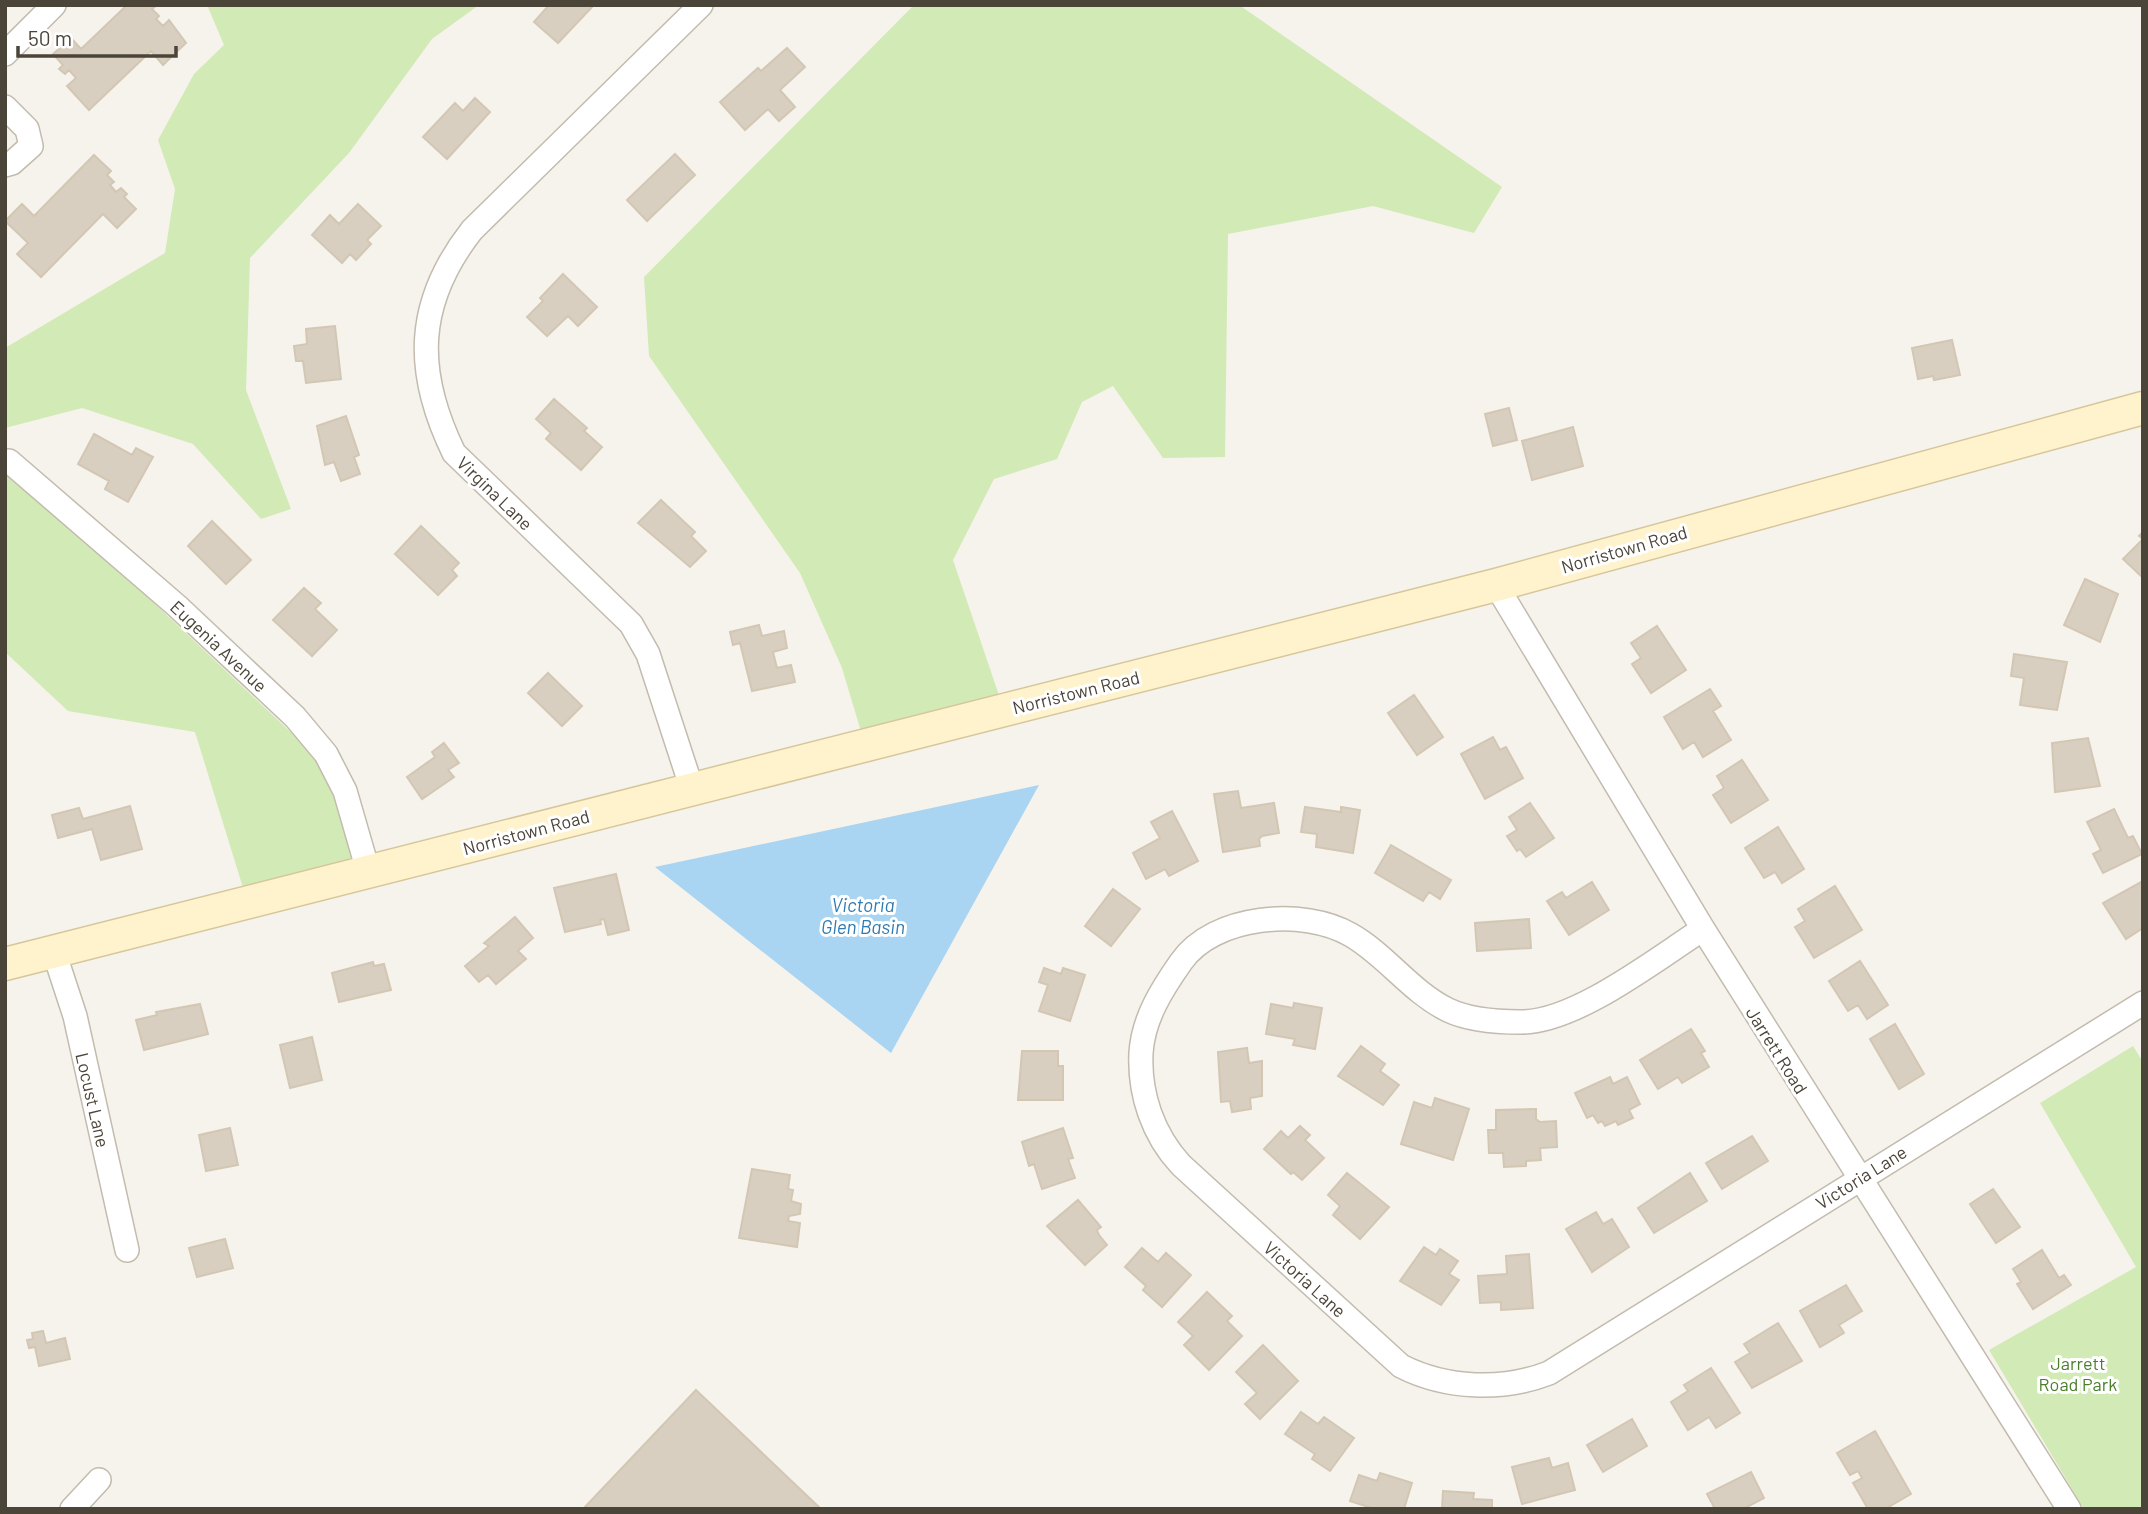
<svg xmlns="http://www.w3.org/2000/svg" width="2148" height="1514" font-family="Barlow,sans-serif">
  <style>
    .green { fill: #d2eab5 }
    .water { fill: #a9d4f2 }
    .building { fill: #d8cfc1; stroke: #d3c7b4; stroke-width: 2 }
    .lines { fill: none; stroke-linecap: round; stroke-linejoin: round }
    .minor-casing { stroke: #c2bbae; stroke-width: 26 }
    .secondary-casing { stroke: #d6c79b; stroke-width: 35 }
    .minor { stroke: #fff; stroke-width: 23 }
    .secondary { stroke: #fff3cd; stroke-width: 32 }
    .labels { text-anchor: middle; dominant-baseline: central; stroke-width: 6; stroke-linejoin: round; paint-order: stroke }
    .street-label { font-size: 18px; fill: #4b4439; stroke: #fff }
    .park-label { font-size: 18px; fill: #4a7f2a; stroke: #fff }
    .water-label { font-size: 19px; font-style: italic; fill: #2e7ab2; stroke: #fff }
  </style>
  <rect width="100%" height="100%" fill="#f6f3ec"/>
  <!-- green -->
  <path class="green" d="M207,5H479L432,39L349,153L250,258L246,390L291,509L261,519L193,444L82,408L5,428V348L165,253L175,189L158,140L194,74L224,45Z
    M914,5H1239L1502,187L1474,233L1373,206L1228,234L1225,457L1163,458L1113,386L1082,402L1057,459L994,479L953,560L1004,710L865,745L842,668L800,573L649,356L644,277Z
    M5,462L337,776L358,876L248,904L195,732L68,711L5,652Z
    M2133,1046L2143,1062V1509H2084L1989,1350L2136,1267L2040,1103Z"/>
  <!-- water -->
  <path class="water" d="M1039,785L891,1053L655,867Z"/>
  <!-- building -->
  <path class="building" d="M127,5H157L152,9L159,16L156,19L163,26L169,20L186,43L163,65L151,51L89,110L67,86L76,78L69,70L65,74L59,69L63,65L53,54L71,38L81,49Z
    M549,5H592L593,6L558,43L534,22Z
    M787,48L805,67L780,90L795,107L779,121L768,109L745,130L720,102L758,68L761,71Z
    M475,98L490,112L447,159L423,137L455,103L463,111Z
    M675,154L695,175L647,221L627,200Z
    M94,155L111,171L107,175L114,182L110,185L116,192L121,188L127,194L124,197L136,209L117,228L103,214L41,277L17,254L28,243L5,221L22,204L34,216Z
    M358,204L381,226L367,240L371,244L356,260L350,254L342,263L312,235L330,215L339,224Z
    M563,274L597,307L578,326L568,316L547,336L527,317L543,301L540,298Z
    M335,326L341,379L306,383L303,361H296L294,346L307,344L306,329Z
    M1952,340L1960,375L1934,380L1933,376L1918,379L1912,348Z
    M554,399L587,428L584,431L602,447L581,470L546,439L551,433L536,419Z
    M1509,408L1517,440L1493,446L1485,414Z
    M346,416L359,455L354,457L360,474L341,481L334,462L325,465L317,426Z
    M1573,427L1583,466L1532,480L1522,441Z
    M94,434L132,455L136,448L153,457L128,502L105,489L109,481L78,464Z
    M661,500L695,532L691,536L706,551L690,567L638,523Z
    M212,521L251,560L226,584L188,546Z
    M421,526L459,563L452,570L457,576L438,595L395,554Z
    M2143,532V578L2123,559L2143,539L2139,536Z
    M2085,579L2118,594L2100,642L2064,625Z
    M304,588L321,603L315,609L337,630L312,656L273,620Z
    M759,625L762,636L784,631L787,648L773,652L777,668L791,665L795,682L752,691L740,643L733,645L730,632Z
    M1657,626L1686,670L1651,693L1632,664L1641,658L1631,643Z
    M2014,654L2067,662L2057,710L2020,705L2024,678L2011,676Z
    M548,673L582,706L562,726L528,693Z
    M1710,689L1721,706L1713,711L1731,740L1703,757L1694,742L1683,749L1664,717Z
    M1414,695L1443,737L1417,755L1388,713Z
    M1493,737L1500,750L1506,747L1523,778L1485,799L1461,754Z
    M2088,738L2100,786L2055,792L2052,743Z
    M444,743L459,763L448,770L454,777L422,799L407,777L435,757L432,752Z
    M1742,760L1768,800L1731,823L1713,795L1724,788L1717,776Z
    M1238,791L1241,808L1274,803L1279,833L1262,836L1259,839L1260,846L1223,852L1214,794Z
    M1530,803L1554,838L1526,857L1520,849L1517,851L1507,836L1517,830L1509,817Z
    M130,806L142,849L101,860L92,829L58,838L52,815L79,808L83,819Z
    M1305,807L1341,812V807L1360,810L1353,853L1316,847L1317,834L1301,832Z
    M2114,809L2128,838L2133,836L2142,854L2103,873L2093,854L2101,850L2087,822Z
    M1172,811L1198,861L1169,876L1165,869L1146,879L1133,853L1160,838L1151,822Z
    M1778,827L1804,869L1782,883L1775,872L1764,878L1745,848Z
    M1391,845L1451,880L1440,899L1429,892L1423,901L1375,873Z
    M616,874L629,930L608,935L604,919L600,920L601,924L565,932L554,888Z
    M2143,881V928L2126,939L2103,903Z
    M1592,882L1609,910L1569,935L1547,901L1562,892L1566,898Z
    M1835,886L1862,930L1814,958L1795,927L1805,921L1798,909Z
    M1113,889L1140,909L1111,946L1085,926Z
    M515,917L533,938L518,951L526,959L496,984L488,975L479,982L465,966L489,946L484,943Z
    M1529,919L1531,948L1477,951L1475,923Z
    M1860,961L1888,1005L1867,1019L1858,1005L1848,1011L1829,981Z
    M373,962L374,966L384,964L391,990L339,1002L332,973Z
    M1044,968L1061,974L1063,968L1085,975L1070,1021L1039,1011L1048,985L1039,982Z
    M1294,1003L1322,1008L1315,1049L1293,1045L1295,1039L1266,1034L1271,1004L1293,1008Z
    M200,1004L208,1034L144,1050L136,1020L157,1015L156,1012Z
    M1895,1024L1924,1074L1899,1089L1870,1039Z
    M1691,1029L1705,1051L1701,1053L1709,1067L1682,1083L1678,1077L1658,1089L1640,1060Z
    M312,1037L322,1080L290,1088L280,1045Z
    M1361,1046L1385,1064L1380,1071L1399,1085L1383,1105L1338,1076Z
    M1247,1048L1249,1063L1262,1061V1096L1250,1098L1251,1109L1232,1112L1230,1101L1221,1102L1218,1052Z
    M1022,1051H1058V1066H1063V1100H1018Z
    M1610,1077L1613,1084L1627,1077L1640,1104L1629,1110L1633,1118L1618,1125L1616,1121L1605,1126L1602,1121L1598,1123L1593,1115L1587,1118L1575,1093Z
    M1435,1098L1469,1109L1453,1160L1401,1144L1414,1102L1432,1108Z
    M1536,1109V1119L1540,1122L1556,1121L1557,1147L1540,1148L1541,1160L1526,1161V1166L1504,1167L1503,1153H1489L1488,1130H1496V1110Z
    M1300,1126L1310,1135L1305,1140L1324,1158L1302,1180L1293,1172L1291,1174L1264,1149L1281,1131L1288,1138Z
    M230,1128L238,1165L206,1171L199,1135Z
    M1063,1128L1073,1158L1068,1159L1075,1178L1042,1189L1034,1164L1029,1166L1022,1142Z
    M1752,1136L1768,1161L1722,1189L1706,1163Z
    M752,1169L790,1175L788,1189L793,1190L791,1201L801,1204L800,1214L789,1216L788,1221L800,1223L797,1247L739,1238Z
    M1347,1173L1389,1207L1360,1239L1333,1215L1340,1206L1328,1195Z
    M1690,1173L1707,1201L1654,1233L1638,1208Z
    M1993,1189L2020,1227L1996,1243L1970,1204Z
    M1078,1200L1101,1227L1097,1230L1099,1235L1107,1245L1085,1265L1047,1226Z
    M1596,1212L1603,1224L1612,1219L1629,1247L1592,1272L1566,1229Z
    M225,1239L233,1268L197,1277L189,1248Z
    M1424,1247L1436,1255L1440,1249L1458,1261L1449,1274L1459,1280L1441,1305L1400,1281Z
    M1142,1248L1158,1262L1166,1253L1191,1275L1162,1307L1143,1290L1146,1286L1125,1267Z
    M2042,1250L2059,1278L2064,1275L2071,1285L2033,1309L2017,1284L2021,1282L2013,1269Z
    M1529,1254L1533,1308L1501,1310V1302L1480,1303L1478,1276L1507,1274L1506,1256Z
    M1846,1285L1862,1311L1839,1325L1844,1333L1820,1347L1800,1311Z
    M1207,1292L1232,1316L1227,1321L1242,1336L1209,1370L1184,1345L1193,1336L1178,1322Z
    M1778,1323L1802,1361L1752,1388L1735,1362L1750,1353L1744,1344Z
    M43,1331L46,1343L65,1338L70,1359L39,1366L35,1347L29,1348L27,1340L33,1339L32,1333Z
    M1263,1345L1298,1381L1260,1419L1245,1404L1257,1393L1236,1372Z
    M1711,1368L1740,1413L1716,1428L1709,1417L1688,1430L1671,1402L1688,1391L1684,1385Z
    M696,1390L821,1509H583Z
    M1301,1412L1318,1424L1324,1417L1354,1438L1330,1471L1312,1459L1315,1454L1285,1434Z
    M1632,1419L1647,1446L1603,1472L1587,1445Z
    M1875,1431L1911,1494L1885,1509H1868L1853,1483L1862,1478L1858,1471L1850,1475L1837,1453Z
    M1549,1458L1552,1468L1568,1463L1575,1490L1522,1504L1512,1467Z
    M1751,1472L1764,1498L1743,1509H1715L1707,1494Z
    M1380,1473L1412,1483L1404,1509H1375L1350,1501L1359,1475L1377,1481Z
    M1443,1491L1474,1493L1473,1499L1492,1500V1509H1442Z"/>
  <g class="lines">
    <defs>
      <path id="minor" d="M5,54L54,5
        M5,107L27,129L31,146L12,163L5,165
        M9,461L177,606L295,717L326,754L345,791L369,874
        M1496,585L1703,929L2069,1509
        M692,789L648,654L631,624L454,453C414,371 415,303 472,230L701,5
        M1703,929C1656,959 1575,1023 1520,1022C1497,1022 1469,1020 1448,1010C1411,992 1386,955 1351,935C1304,907 1213,915 1181,962C1162,989 1143,1019 1141,1053C1139,1094 1153,1135 1181,1165L1401,1366C1446,1389 1503,1391 1549,1373L2143,1003
        M54,952L75,1016L127,1250
        M72,1509L99,1480"/>
      <path id="secondary" d="M5,964L1496,585L2143,408"/>
    </defs>
    <!-- minor casing -->
    <use href="#minor" class="minor-casing"/>
    <!-- secondary casing -->
    <use href="#secondary" class="secondary-casing"/>
    <!-- minor -->
    <use href="#minor" class="minor"/>
    <!-- secondary -->
    <use href="#secondary" class="secondary"/>
  </g>
  <g class="labels">
    <!-- street labels -->
    <g class="street-label">
      <text transform="translate(495 493) rotate(44)">Virgina Lane</text>
      <text transform="translate(1624 549) rotate(-16)">Norristown Road</text>
      <text transform="translate(219 646) rotate(43)">Eugenia Avenue</text>
      <text transform="translate(1076 692) rotate(-14)">Norristown Road</text>
      <text transform="translate(526 832) rotate(-15)">Norristown Road</text>
      <text transform="translate(1777 1050) rotate(58)">Jarrett Road</text>
      <text transform="translate(93 1100) rotate(77)">Locust Lane</text>
      <text transform="translate(1861 1177) rotate(-32)">Victoria Lane</text>
      <text transform="translate(1305 1279) rotate(42)">Victoria Lane</text>
    </g>
    <!-- park labels -->
    <g class="park-label">
      <text x="2078" y="1363">Jarrett<tspan x="2078" dy="21">Road Park</tspan></text>
    </g>
    <!-- water labels -->
    <g class="water-label">
      <text x="863" y="904">Victoria<tspan x="863" dy="22">Glen Basin</tspan></text>
    </g>
  </g>
  <!-- border -->
  <rect width="2148" height="1514" fill="none" stroke="#4b4439" stroke-width="14"/>
  <!-- scale -->
  <path d="M18 46v10h158v-10" fill="none" stroke="#4b4439" stroke-width="3.5"/>
  <text x="28" y="46" font-size="21" fill="#4b4439" stroke="#ffffff" stroke-width="5" paint-order="stroke">50 m</text>
</svg>
